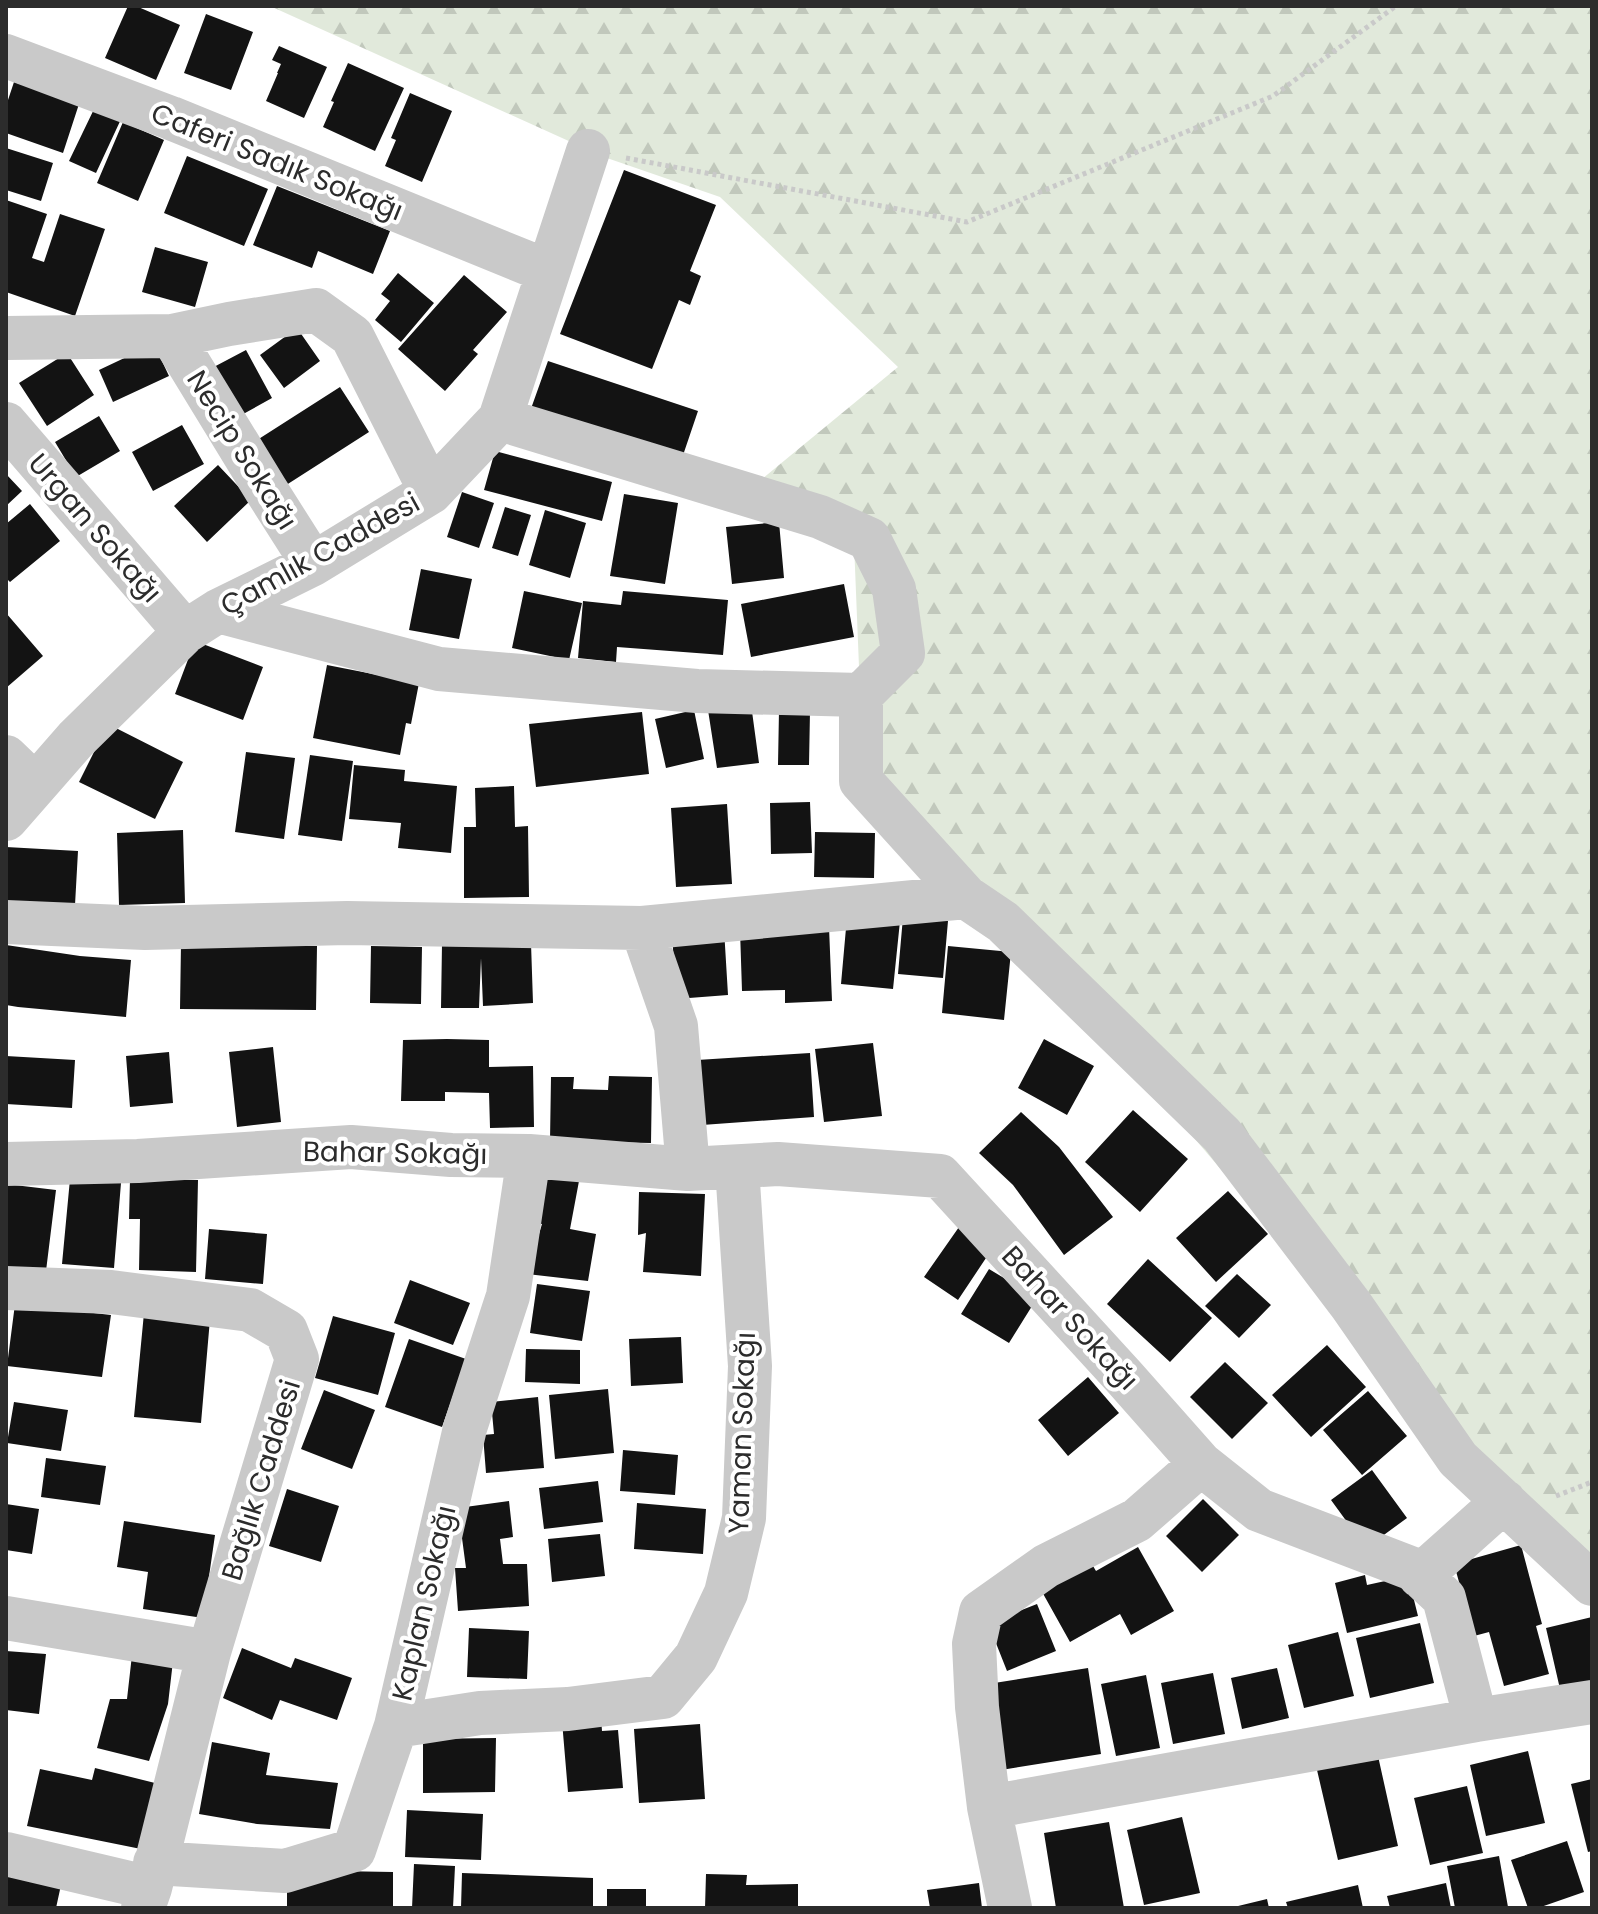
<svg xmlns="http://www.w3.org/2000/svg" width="1598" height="1914" font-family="Poppins,sans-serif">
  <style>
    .forest { fill: url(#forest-firs) }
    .building { fill: #131313 }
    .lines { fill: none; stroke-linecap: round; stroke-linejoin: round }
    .path { stroke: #c9c9c9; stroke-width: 5; stroke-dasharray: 4 4; stroke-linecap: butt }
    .minor { stroke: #c9c9c9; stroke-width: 44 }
    .labels { text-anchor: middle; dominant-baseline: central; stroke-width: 8; stroke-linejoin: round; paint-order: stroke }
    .street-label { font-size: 28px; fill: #2c2c2c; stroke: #fff }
  </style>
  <defs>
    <pattern id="forest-firs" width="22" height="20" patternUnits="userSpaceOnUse" patternTransform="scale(2)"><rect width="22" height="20" fill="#e1e9db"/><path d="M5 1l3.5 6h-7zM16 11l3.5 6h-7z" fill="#c1c8bc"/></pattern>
  </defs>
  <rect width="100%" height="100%" fill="#fff"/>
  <!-- forest -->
  <path class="forest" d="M270,6H1592V1604L984,892L863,766L854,543L756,484L898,367L720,197L604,157Z"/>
  <!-- building -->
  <path class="building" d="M128,6H136L180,25L156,80L105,58Z
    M206,14L253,32L231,90L184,73Z
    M279,46L327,67L304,118L266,101L278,73H277L281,64L272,60Z
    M348,63L404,88L375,151L323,127L334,102L331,101Z
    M14,82L79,104L63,153L6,133V106Z
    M410,93L452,111L422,182L385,166L396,140L391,138Z
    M96,105L122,117L96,173L69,161Z
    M123,122L164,140L138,201L97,183Z
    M6,148L53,163L41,201L6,190Z
    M187,156L268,189L244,246L164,213Z
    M624,170L716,205L690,271L701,276L690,305L679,300L652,369L560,334Z
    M277,186L390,231L373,274L318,251L312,268L253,245Z
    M6,200L47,214L32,258L44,262L60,214L105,229L75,316L6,292Z
    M155,247L208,262L195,307L142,292Z
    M398,273L434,303L401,342L375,320L390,301L381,294Z
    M464,275L507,312L473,350L478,354L445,391L398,349Z
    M297,328L320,361L284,388L260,355Z
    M154,344L169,376L113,402L99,370Z
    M246,350L272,398L236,418L210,369Z
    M67,353L94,395L47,426L19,383Z
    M548,361L698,411L679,467L528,417Z
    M340,387L369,432L280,489L251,444Z
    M99,416L120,451L76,477L55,442Z
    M182,425L204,464L153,491L132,452Z
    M495,451L612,482L602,521L484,490Z
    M218,465L251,500L207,542L174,506Z
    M6,474L22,491L6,506Z
    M462,492L494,503L479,548L447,537Z
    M624,494L678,503L665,584L610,576Z
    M30,504L60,541L10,582L6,578V524Z
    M505,507L531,515L518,556L492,548Z
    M545,510L586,523L570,578L529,565Z
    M779,522L784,578L732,584L726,527Z
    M421,569L472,579L459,639L409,630Z
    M844,584L854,637L751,657L741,604Z
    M524,591L582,603L569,660L512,648Z
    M623,591L728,600L723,655L617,647L616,662L578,658L583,601L621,605Z
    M6,613L43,656L6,688Z
    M195,641L263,667L243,720L175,694Z
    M327,665L419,683L411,724L406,723L400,755L313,738Z
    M751,704L759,763L717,768L708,710Z
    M694,710L704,759L666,768L655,719Z
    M779,710L810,711L809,765H778Z
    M642,712L649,774L536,787L529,724Z
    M108,724L183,762L155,819L79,782Z
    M246,752L295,758L284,839L235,832Z
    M310,755L353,761L342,841L298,835Z
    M354,765L405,770L404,781L457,786L451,853L398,848L401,823L349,819Z
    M514,786L515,827L528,826L529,897L464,898V827H476L475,788Z
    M810,802L812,853L771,854L770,803Z
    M727,804L732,884L676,887L671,808Z
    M183,830L185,903L119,905L117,833Z
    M815,832L875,833L874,878L814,877Z
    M6,847L78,851L75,905L6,901Z
    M847,917L900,921L893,989L841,984Z
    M903,917L948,921L943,978L898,974Z
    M829,927L832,1001L785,1003V990L742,991L740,930Z
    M724,929L728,995L676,999L672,932Z
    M531,943L533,1003L483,1006L481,958L479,1008H441L442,944Z
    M181,944L317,946L316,1010L180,1009Z
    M6,945L80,956L131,960L126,1017L18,1007L6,1005Z
    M371,946L422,947L421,1004L370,1003Z
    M948,946L1011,952L1004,1020L942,1013Z
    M447,1039L489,1040V1067L533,1066L534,1127L490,1128L489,1093L445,1092V1101H401L403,1040Z
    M1044,1039L1094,1066L1067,1115L1018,1088Z
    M873,1043L882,1116L824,1122L815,1049Z
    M273,1047L281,1122L237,1127L229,1052Z
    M169,1052L173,1103L130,1107L126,1056Z
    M810,1053L814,1117L702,1125L697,1060Z
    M6,1056L75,1060L72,1108L6,1104Z
    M609,1076L652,1077L651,1143L550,1141L551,1077H574L573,1089L608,1090Z
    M1133,1110L1188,1159L1140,1212L1085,1162Z
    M1021,1112L1059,1147L1113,1217L1064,1255L1013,1185L979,1153Z
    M540,1174L579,1181L570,1229L596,1234L588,1281L527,1274L542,1224L531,1222Z
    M70,1179L121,1183L114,1268L62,1264Z
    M130,1179L198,1180L196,1272L139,1270L140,1219H129Z
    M6,1184L56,1190L46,1271L6,1267Z
    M1228,1191L1268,1234L1216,1282L1176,1238Z
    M639,1192L705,1194L701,1276L643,1272L646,1233L638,1235Z
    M959,1227L992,1249L958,1300L924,1277Z
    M209,1229L267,1234L263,1284L205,1279Z
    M1148,1259L1212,1318L1170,1362L1107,1304Z
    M989,1269L1037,1298L1009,1343L961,1314Z
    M1237,1274L1271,1305L1239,1338L1205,1306Z
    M410,1280L470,1303L453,1345L394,1323Z
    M537,1284L590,1291L582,1341L530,1333Z
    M15,1304L111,1315L102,1377L7,1366Z
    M144,1313L210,1319L201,1423L134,1417Z
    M333,1316L395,1333L378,1395L315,1378Z
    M681,1337L683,1383L631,1386L629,1339Z
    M409,1339L466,1359L442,1427L385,1407Z
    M1327,1345L1366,1387L1311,1437L1272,1395Z
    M526,1349L580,1350V1384L525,1382Z
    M1225,1362L1268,1403L1232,1439L1190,1397Z
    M1088,1377L1119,1413L1068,1456L1038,1420Z
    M608,1389L614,1453L555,1459L549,1395Z
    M324,1390L375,1410L352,1469L301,1449Z
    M1368,1391L1407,1436L1362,1475L1323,1430Z
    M538,1397L544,1468L486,1473L483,1435L494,1434L491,1402Z
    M14,1402L68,1410L61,1451L7,1443Z
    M623,1450L678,1455L675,1495L620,1491Z
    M46,1458L106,1466L100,1505L41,1497Z
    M1372,1470L1407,1518L1366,1548L1331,1500Z
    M598,1481L603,1522L544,1529L539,1488Z
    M287,1489L339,1506L321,1562L269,1546Z
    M1203,1499L1239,1535L1202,1572L1166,1536Z
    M509,1501L513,1537L500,1539L503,1564H527L529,1606L458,1611L455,1568H466L458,1508Z
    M637,1503L706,1509L703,1554L634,1549Z
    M6,1504L39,1509L32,1554L6,1550Z
    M124,1521L215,1535L203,1618L143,1609L148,1572L117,1567Z
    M600,1534L605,1576L552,1582L548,1539Z
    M1521,1545L1542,1624L1536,1626L1549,1674L1504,1686L1489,1632L1474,1636L1454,1564Z
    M1138,1547L1174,1611L1131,1635L1120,1614L1070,1642L1041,1590L1090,1561L1096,1571Z
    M1365,1575L1367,1585L1408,1576L1418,1616L1347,1633L1335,1583Z
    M1037,1604L1056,1651L1007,1671L988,1623Z
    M1592,1617V1682L1560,1689L1546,1628Z
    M1420,1623L1434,1683L1370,1698L1356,1638Z
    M469,1628L529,1631L527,1679L467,1677Z
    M1338,1632L1354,1696L1304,1708L1288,1645Z
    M242,1648L291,1668L295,1658L352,1678L337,1720L280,1700L272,1720L223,1698Z
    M6,1651L46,1654L39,1714L6,1710Z
    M132,1655L173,1661L168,1704L149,1761L97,1748L110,1699H127Z
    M1088,1668L1101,1754L1001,1770L988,1684Z
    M1277,1668L1289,1718L1242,1729L1231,1678Z
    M1213,1673L1225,1734L1173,1744L1161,1683Z
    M1146,1675L1160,1748L1116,1756L1101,1684Z
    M601,1717L602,1731L618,1730L623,1788L568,1792L562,1721Z
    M700,1724L705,1799L639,1803L634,1729Z
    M496,1738L495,1792L423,1793V1739Z
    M212,1742L270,1753L266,1775L338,1783L330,1829L257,1824L199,1814Z
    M1528,1751L1545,1823L1486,1836L1470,1765Z
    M1378,1756L1398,1846L1338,1860L1317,1770Z
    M95,1768L155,1783L141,1849L27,1826L40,1769L92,1780Z
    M1592,1779V1851L1588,1852L1571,1784Z
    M1467,1786L1483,1853L1430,1865L1414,1798Z
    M407,1810L483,1814L481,1860L405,1857Z
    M1182,1817L1200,1893L1144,1905L1127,1830Z
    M1109,1822L1124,1908H1056L1044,1833Z
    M1567,1841L1584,1892L1538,1908H1528L1511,1860Z
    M1499,1856L1508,1907L1455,1908L1447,1866Z
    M414,1864L455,1866L453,1908H412Z
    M336,1871L393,1872V1908H287V1877Z
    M6,1873L61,1885L56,1908H6Z
    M462,1873L593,1878V1908H461Z
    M706,1874L747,1875L746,1885L798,1884V1908H705Z
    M979,1883L982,1908H930L927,1890Z
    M1446,1883L1451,1908H1390L1387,1896Z
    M1358,1885L1363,1908H1288L1286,1902Z
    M607,1889H646V1908H607Z
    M1267,1899L1269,1908H1234V1907Z"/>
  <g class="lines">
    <!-- path -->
    <path class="path" d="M626,158L967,222L1273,96L1396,6
      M1556,1496L1592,1482"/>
    <!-- minor -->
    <path class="minor" d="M6,56L171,118L547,271
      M172,336L266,490L313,564
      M6,338L172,336L229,324L316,310L352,336L431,492
      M6,424L185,632
      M218,611L439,669L697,691L861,695L903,653L894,589L869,539L820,517L500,419
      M861,695V781L966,897
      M6,757L35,785
      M6,819L76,739L185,632L218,611L313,564L431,492L500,419L588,151
      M6,922L145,928L347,923L642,928L966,897L1003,922L1222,1135L1351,1305L1458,1459L1592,1584
      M642,928L676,1026L688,1169
      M6,1164L138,1161L351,1147L451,1155L529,1156L688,1169L778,1164L940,1176L1124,1377L1201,1464L1259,1510L1413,1569L1444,1598L1476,1720
      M6,1288L111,1292L250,1310L286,1331L297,1359L209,1652L150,1888L143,1908
      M1420,1576L1504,1501
      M6,1618L209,1652
      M396,1726L480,1713L568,1709L663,1697L696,1657L726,1593L744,1518L750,1366L737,1167
      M989,1807L1476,1720L1592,1702
      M6,1854L150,1888
      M155,1863L285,1871L354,1850L396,1726L465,1428L508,1296L529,1156
      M1010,1908L989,1807L977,1707L974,1644L981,1612L1046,1566L1137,1520L1201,1464"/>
  </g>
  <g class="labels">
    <!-- street labels -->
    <g class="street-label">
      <text transform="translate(277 162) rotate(22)">Caferi Sadık Sokağı</text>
      <text transform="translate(242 450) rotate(58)">Necip Sokağı</text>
      <text transform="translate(95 528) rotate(49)">Urgan Sokağı</text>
      <text transform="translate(320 554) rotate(-29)">Çamlık Caddesi</text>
      <text transform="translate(395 1153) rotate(1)">Bahar Sokağı</text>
      <text transform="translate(1070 1318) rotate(47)">Bahar Sokağı</text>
      <text transform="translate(742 1433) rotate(-88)">Yaman Sokağı</text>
      <text transform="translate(261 1480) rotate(-73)">Bağlık Caddesi</text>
      <text transform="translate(424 1603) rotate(-77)">Kaplan Sokağı</text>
    </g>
  </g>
  <!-- border -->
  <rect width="1598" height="1914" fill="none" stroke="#2c2c2c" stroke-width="16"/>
</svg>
